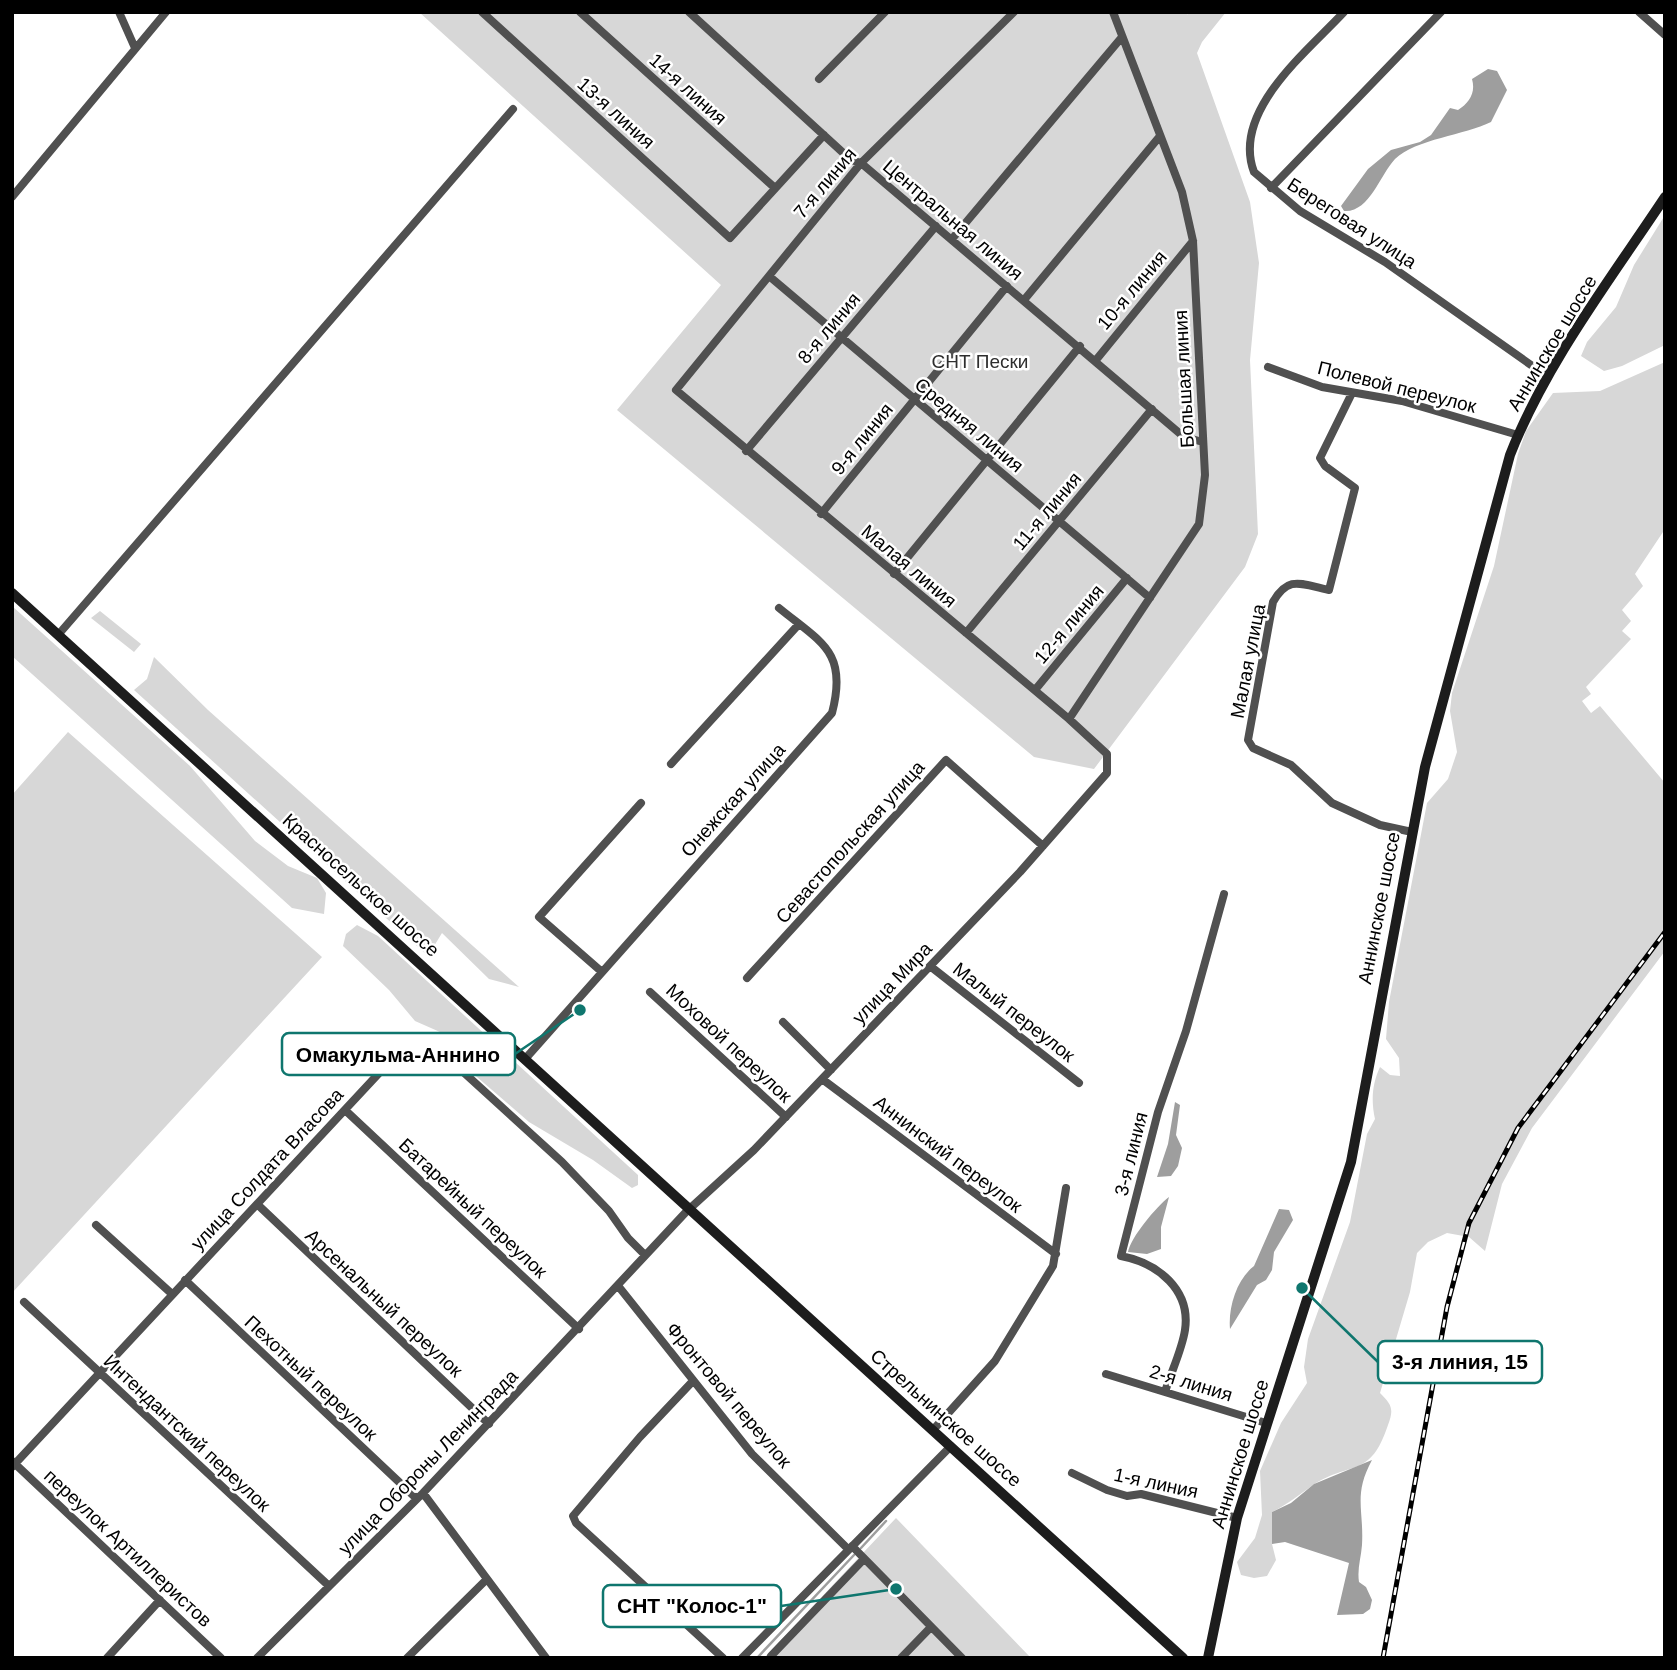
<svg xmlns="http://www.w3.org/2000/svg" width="1677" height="1670" font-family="Helvetica,sans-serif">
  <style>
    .green { fill: #d7d7d7 }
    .water { fill: #9e9e9e }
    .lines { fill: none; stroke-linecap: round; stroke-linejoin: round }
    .stream { stroke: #9e9e9e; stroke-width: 2.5 }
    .street { stroke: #505050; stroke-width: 8 }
    .secondary { stroke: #1d1d1d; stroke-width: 10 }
    .rail-casing { stroke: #000; stroke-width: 5 }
    .rail { stroke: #fff; stroke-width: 2.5; stroke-dasharray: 8; stroke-linecap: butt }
    .labels { text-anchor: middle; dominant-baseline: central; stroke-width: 5; stroke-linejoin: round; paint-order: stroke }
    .street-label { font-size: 19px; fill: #000; stroke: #fff }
    .park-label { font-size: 19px; fill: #2e2e2e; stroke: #fff }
    .leader { fill: none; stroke: #0f766e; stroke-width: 2.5 }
    .callout-dot { fill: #0f766e; stroke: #fff; stroke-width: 2.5 }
    .callout { fill: #fff; stroke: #0f766e; stroke-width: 2.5 }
    .callout-label { font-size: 21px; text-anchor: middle; font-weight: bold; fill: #000 }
  </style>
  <rect width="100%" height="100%" fill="#fff"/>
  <!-- green -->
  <path class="green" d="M419,12H1186L1188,15L1187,12H1226L1202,42L1197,53L1250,202L1259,263L1250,360L1258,534L1245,567L1094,769L1034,757L617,410L721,285Z
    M1665,215V345L1622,366L1604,371L1581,356L1587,342L1616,307L1634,265Z
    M1665,362V529L1635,574L1643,586L1622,610L1631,621L1622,631L1631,639L1586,687L1591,694L1582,701L1591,713L1600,706L1665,783V951L1532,1128L1502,1184L1485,1251L1469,1237L1447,1233L1428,1242L1417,1253L1410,1292L1380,1393C1392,1405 1394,1409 1388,1425C1370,1479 1352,1460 1313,1485C1299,1495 1288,1504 1272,1512V1544L1276,1560L1267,1576L1254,1578L1241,1575L1237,1562L1255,1538L1262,1515L1260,1471L1281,1423L1307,1383L1304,1367L1308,1339L1350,1222L1367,1134L1375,1119C1371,1101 1372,1084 1380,1067L1390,1075L1400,1076L1399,1058L1386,1039L1389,1002L1427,803L1448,779L1457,752L1450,711L1452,693L1494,566L1518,454L1526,431L1553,393L1600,391Z
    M12,606L190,766L255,841L288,866L317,878L326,893L324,914L292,908L12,656Z
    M100,611L141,644L134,652L91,618Z
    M154,657L208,710L519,987L489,979L442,933L428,956L134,690L147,679Z
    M68,732L322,957L12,1293V795Z
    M357,925L378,936L638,1175V1185L632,1188L593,1160L529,1122L470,1071L440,1032L415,1021L389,990L343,946L346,934Z
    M896,1518L1031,1658H764Z"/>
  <!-- water -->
  <path class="water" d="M1488,69L1497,71L1507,90L1491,122C1465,135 1416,139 1395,159C1380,175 1369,213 1344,211L1341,206L1368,169L1391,150L1420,142L1431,135L1450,108L1458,110C1469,103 1476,93 1472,79Z
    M1175,1102L1180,1105L1176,1135L1182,1148L1178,1166L1171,1176L1157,1177L1168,1144Z
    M1169,1197L1161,1227V1249L1147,1254L1128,1252C1131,1237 1156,1207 1169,1197Z
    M1279,1209L1289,1210L1293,1220L1274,1252L1272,1270L1266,1280L1257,1285L1230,1329C1228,1307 1237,1279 1254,1266Z
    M1372,1460C1353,1495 1364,1509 1362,1545C1361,1558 1357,1569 1359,1582L1366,1587L1372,1600L1370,1609L1363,1614L1337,1615L1349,1563L1285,1542L1272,1544V1512L1291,1503L1314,1484Z"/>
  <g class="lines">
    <!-- stream -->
    <path class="stream" d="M861,1548L886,1521
      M757,1658L854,1555"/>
    <!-- street -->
    <path class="street" d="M119,12L135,48
      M482,12L730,238L824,135
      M580,12L775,188
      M689,12L851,160L861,163L1184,437L1203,442
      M1344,12C1308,51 1231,111 1254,172L1300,211L1385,262L1548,377
      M1639,12L1665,35
      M819,79L885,12
      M1271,188L1441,12
      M12,197L166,12
      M952,239L1122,37
      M769,276L1150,598
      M1024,300L1160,136
      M1096,360L1193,241
      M1268,367L1322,387L1402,401L1518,435
      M1352,393L1320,458L1325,466L1355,488L1329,590C1302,585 1289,574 1273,602L1248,740L1253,748L1291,765L1332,803L1380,825L1412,832
      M746,451L936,226
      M821,514L1007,286
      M894,574L1080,346
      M966,633L1152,409
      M58,635L513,109
      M1035,690L1127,578
      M1069,719L1199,524L1205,475L1193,241L1182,192L1113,12
      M671,764L799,624
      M930,966L1079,1083
      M602,972L539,917L641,803
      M747,978L946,760L1043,846
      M650,992L786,1117
      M783,1022L831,1070
      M526,1058L832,713C848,652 822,643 779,608
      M822,1079L1056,1254
      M345,1110L579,1329
      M257,1204L489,1424
      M96,1225L172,1294
      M185,1280L416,1498
      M619,1287L752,1454L848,1549
      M24,1302L329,1586
      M1106,1374L1266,1423
      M692,1382L640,1437L573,1516L576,1523L723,1658
      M1165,1392C1171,1372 1182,1350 1185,1330C1191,1290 1158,1263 1121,1256L1158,1112L1186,1031L1224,894
      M933,1430L995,1361L1053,1266L1066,1188
      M12,1461L221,1658
      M12,1467L408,1042L418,1036L427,1039L562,1162L609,1211L628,1238L645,1255
      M1072,1473L1107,1490L1127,1496L1141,1494L1237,1518
      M423,1493L546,1658
      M852,1546L962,1658
      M771,1656L864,1559
      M107,1658L160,1600
      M257,1658L423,1493L686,1212L754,1150L1020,872L1107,773V754L1069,719L676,390L861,163L1014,12
      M407,1658L487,1579
      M742,1658L951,1446
      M901,1658L931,1627"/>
    <!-- secondary -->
    <path class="secondary" d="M12,593L1183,1658
      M1208,1658L1237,1518L1351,1162L1425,767L1510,455C1546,363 1610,280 1665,197"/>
    <defs>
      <path id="rail" d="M1383,1658L1447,1307L1469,1223L1518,1128L1665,932"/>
    </defs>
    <!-- rail casing -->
    <use href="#rail" class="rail-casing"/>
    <!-- rail -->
    <use href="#rail" class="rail"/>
  </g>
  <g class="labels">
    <!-- street labels -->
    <g class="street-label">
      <text transform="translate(688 89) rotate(42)">14-я линия</text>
      <text transform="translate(616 113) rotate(42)">13-я линия</text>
      <text transform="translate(825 183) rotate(-50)">7-я линия</text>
      <text transform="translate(953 220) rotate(40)">Центральная линия</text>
      <text transform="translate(1352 223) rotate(33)">Береговая улица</text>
      <text transform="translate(1132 290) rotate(-50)">10-я линия</text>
      <text transform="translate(829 328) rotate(-50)">8-я линия</text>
      <text transform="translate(1552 343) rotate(-59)">Аннинское шоссе</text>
      <text transform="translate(1184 379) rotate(-93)">Большая линия</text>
      <text transform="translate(1397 387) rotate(14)">Полевой переулок</text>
      <text transform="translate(969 425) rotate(40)">Средняя линия</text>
      <text transform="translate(862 439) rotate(-51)">9-я линия</text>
      <text transform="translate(1047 511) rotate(-50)">11-я линия</text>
      <text transform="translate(909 566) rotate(40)">Малая линия</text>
      <text transform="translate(1069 624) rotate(-50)">12-я линия</text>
      <text transform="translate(1248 661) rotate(-79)">Малая улица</text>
      <text transform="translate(733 800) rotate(-48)">Онежская улица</text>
      <text transform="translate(850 842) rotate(-48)">Севастопольская улица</text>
      <text transform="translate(361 885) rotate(42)">Красносельское шоссе</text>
      <text transform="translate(1379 908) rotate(-79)">Аннинское шоссе</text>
      <text transform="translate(892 983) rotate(-46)">улица Мира</text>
      <text transform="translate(1014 1012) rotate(38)">Малый переулок</text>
      <text transform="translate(729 1043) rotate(43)">Моховой переулок</text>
      <text transform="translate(948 1154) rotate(37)">Аннинский переулок</text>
      <text transform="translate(1131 1154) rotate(-76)">3-я линия</text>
      <text transform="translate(267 1169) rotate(-47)">улица Солдата Власова</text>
      <text transform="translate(473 1208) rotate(43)">Батарейный переулок</text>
      <text transform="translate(384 1303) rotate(43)">Арсенальный переулок</text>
      <text transform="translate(311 1378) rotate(43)">Пехотный переулок</text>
      <text transform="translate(1191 1383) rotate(17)">2-я линия</text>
      <text transform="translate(729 1395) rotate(50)">Фронтовой переулок</text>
      <text transform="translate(946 1418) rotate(42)">Стрельнинское шоссе</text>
      <text transform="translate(187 1433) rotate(43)">Интендантский переулок</text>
      <text transform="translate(1240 1454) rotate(-73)">Аннинское шоссе</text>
      <text transform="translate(428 1462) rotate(-46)">улица Обороны Ленинграда</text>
      <text transform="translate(1156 1483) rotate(12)">1-я линия</text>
      <text transform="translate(128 1548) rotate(43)">переулок Артиллеристов</text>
    </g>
    <!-- park labels -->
    <g class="park-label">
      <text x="980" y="361">СНТ Пески</text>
    </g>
  </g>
  <!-- callouts -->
  <path class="leader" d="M580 1010L515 1054M1302 1288L1378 1362M896 1589L781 1606"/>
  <g class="callout-dot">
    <circle cx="580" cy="1010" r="7"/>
    <circle cx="1302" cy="1288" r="7"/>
    <circle cx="896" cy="1589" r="7"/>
  </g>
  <g class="callout">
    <rect x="282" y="1033" width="233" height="42" rx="7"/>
    <rect x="1378" y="1341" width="164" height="42" rx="7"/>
    <rect x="603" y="1585" width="178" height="42" rx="7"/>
  </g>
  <g class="callout-label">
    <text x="398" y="1062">Омакульма-Аннино</text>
    <text x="1460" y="1369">3-я линия, 15</text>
    <text x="692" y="1613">СНТ "Колос-1"</text>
  </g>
  <!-- border -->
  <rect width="1677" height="1670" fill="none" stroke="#000000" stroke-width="28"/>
</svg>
